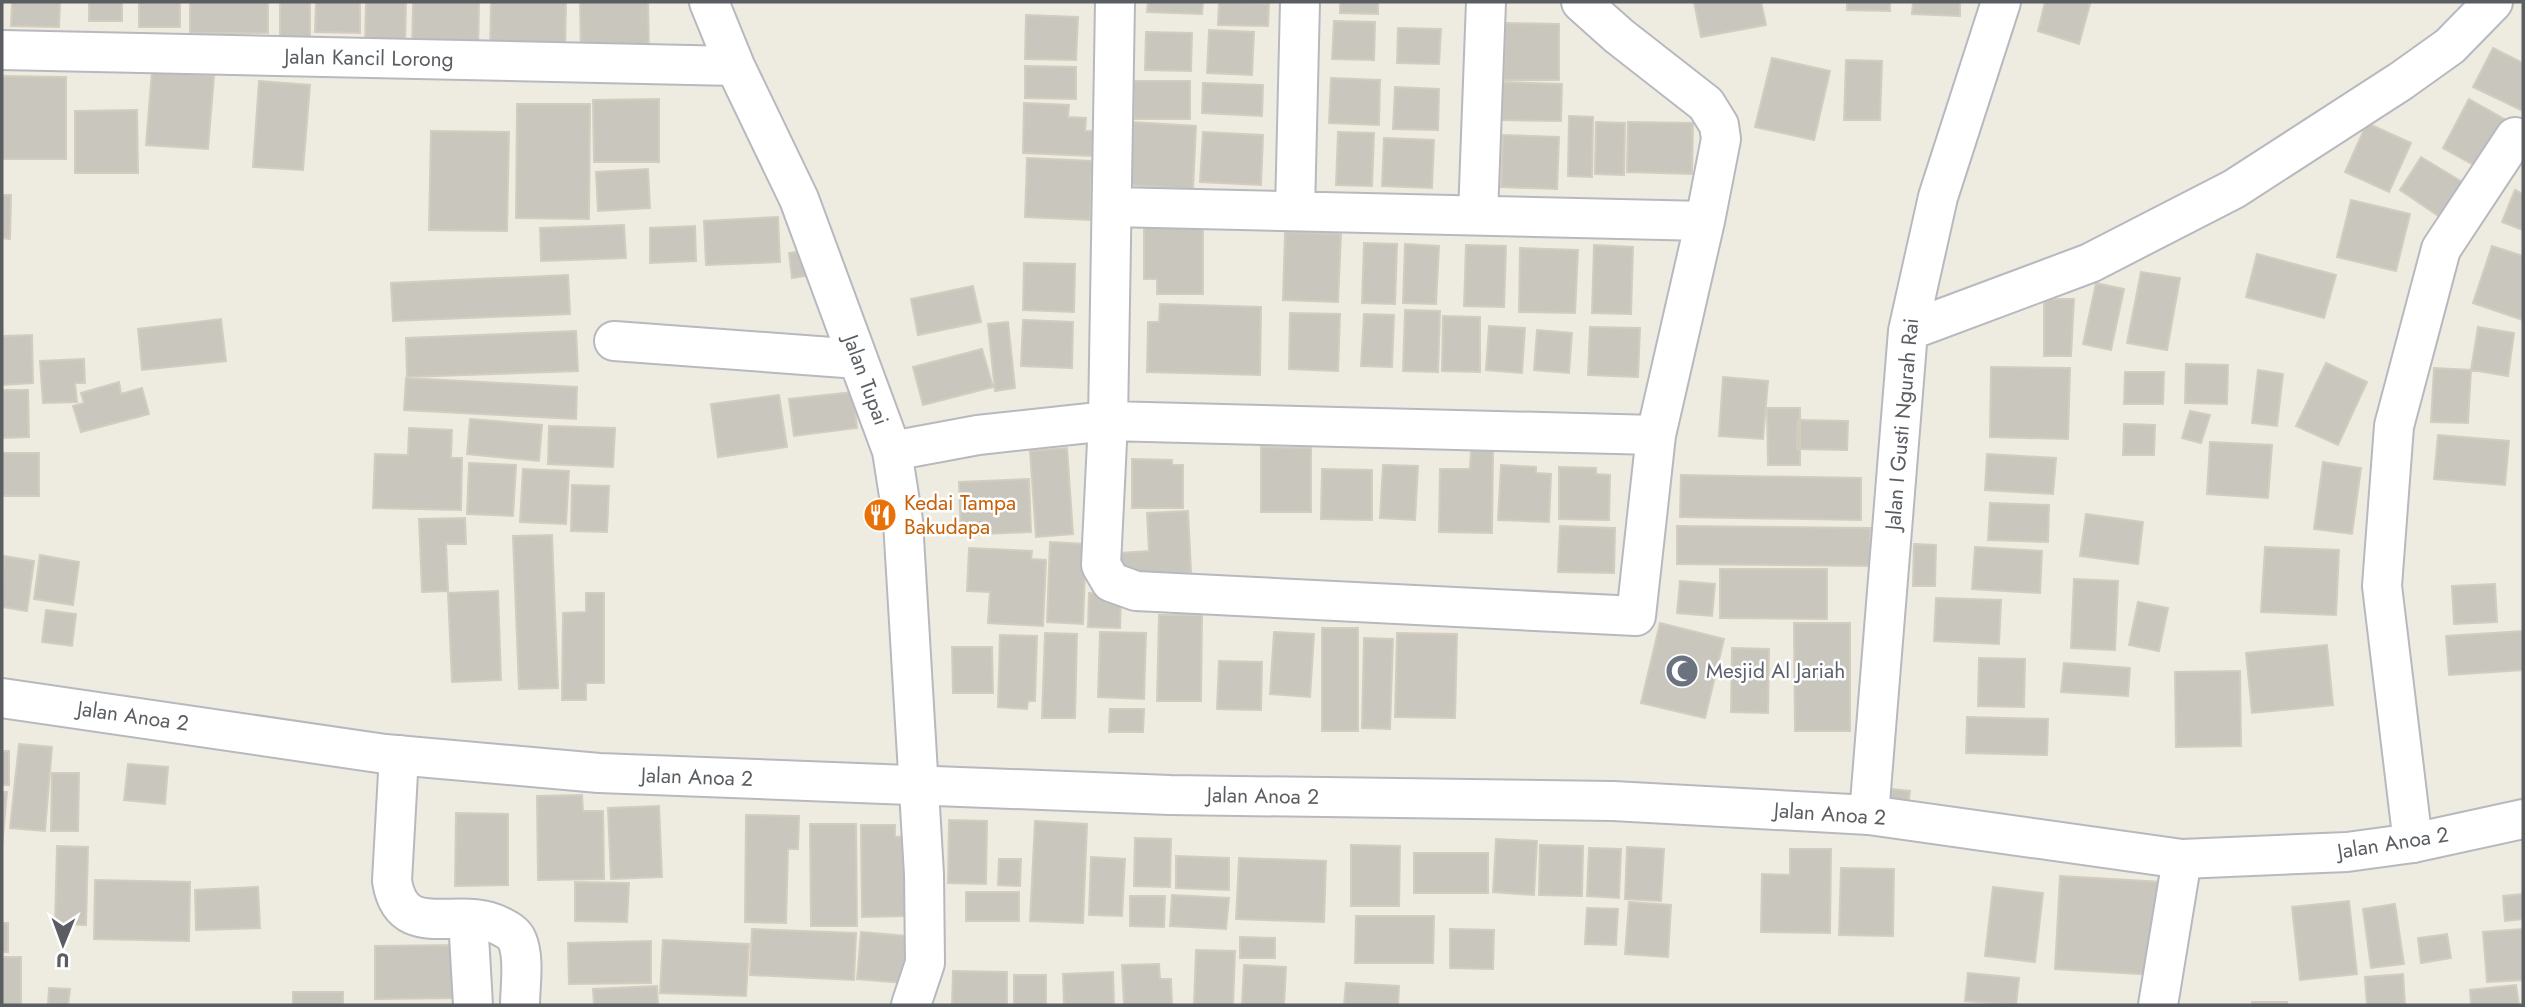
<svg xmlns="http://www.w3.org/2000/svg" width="2525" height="1007" font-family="Jost,sans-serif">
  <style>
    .building { fill: #c9c6be; stroke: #d3cdbf; stroke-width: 2 }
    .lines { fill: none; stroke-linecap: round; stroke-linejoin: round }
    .minor-casing { stroke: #b7b9bf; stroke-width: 42 }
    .tertiary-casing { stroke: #b7b9bf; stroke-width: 42 }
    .minor { stroke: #fff; stroke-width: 38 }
    .tertiary { stroke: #fff; stroke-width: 38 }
    .labels { text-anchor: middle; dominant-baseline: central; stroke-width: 5; stroke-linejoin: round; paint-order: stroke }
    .street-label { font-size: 21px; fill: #5a5e63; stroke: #fff }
    .food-label { font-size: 21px; fill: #c56008; stroke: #fff; text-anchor: start }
    .worship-label { font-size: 21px; fill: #5b616d; stroke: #fff; text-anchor: start }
  </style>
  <rect width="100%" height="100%" fill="#eeebe1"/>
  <!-- building -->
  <path class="building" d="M12,2H60L59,27L11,26Z
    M89,2H122V21H89Z
    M139,2H180V27H139Z
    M190,2H268V33H190Z
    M280,2H310V38H280Z
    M316,2H360V33L315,32Z
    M366,2H406L405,47L365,46Z
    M413,2H479L478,54L412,53Z
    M491,2H566L565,54L490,53Z
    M580,2H648L649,51L581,53Z
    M1148,2H1203L1202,14L1147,12Z
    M1219,2L1269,4L1268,26L1218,25Z
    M1340,2H1378V14L1340,13Z
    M1694,2H1761L1766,25L1701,37Z
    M1847,2H1890V11L1847,10Z
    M1913,2H1960V16L1912,14Z
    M2045,2H2085L2090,4L2079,44L2038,31Z
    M1026,15L1078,17L1076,60L1025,59Z
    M1334,21L1375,22L1374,60L1332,59Z
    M1505,23L1559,24V80H1504Z
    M1398,28L1441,29L1439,64L1397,63Z
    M1209,30L1254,32L1252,75L1207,73Z
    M1146,32L1192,33L1191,71L1145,70Z
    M2493,48L2523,63V111L2473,87Z
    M1772,58L1830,71L1814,140L1755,127Z
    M1846,60L1882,61L1880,120H1844Z
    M1025,66L1076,67V99L1025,98Z
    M152,71L214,76L208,149L146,145Z
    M2,76L66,77V159H2Z
    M1331,78L1380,80L1379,125L1329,123Z
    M259,81L310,85L303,170L253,167Z
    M1134,81H1190V119H1134Z
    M1502,82L1562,84L1561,121L1501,120Z
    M1203,83L1263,85L1262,116L1202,113Z
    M1395,87L1439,89L1438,130L1393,129Z
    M659,99V162H594L593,100Z
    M2469,99L2504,119L2477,167L2443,148Z
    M1024,103L1069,105L1068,117L1086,118L1085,131H1093L1092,156L1023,153Z
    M517,104H590L589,219L516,218Z
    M137,110L138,173H75V111Z
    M1569,116L1593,117L1592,177L1568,176Z
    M1131,122L1196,126L1193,189L1127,185Z
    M1596,122L1625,123L1624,175L1595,174Z
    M1628,122L1693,123L1692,174L1627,172Z
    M2367,123L2411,143L2389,192L2345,172Z
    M431,131L509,132L507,231L429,230Z
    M1203,132L1263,135L1261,185L1200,182Z
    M1338,132L1374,133L1372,186L1336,185Z
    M1503,135L1559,137L1557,189L1501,187Z
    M1384,138L1434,140L1432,188L1382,186Z
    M2421,157L2464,183L2443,219L2400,190Z
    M1027,158L1092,161L1090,220L1025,217Z
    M648,169L650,208L598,211L596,172Z
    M2515,190L2523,194V230L2502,222Z
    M2,195H11L10,239L2,238Z
    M2351,200L2410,214L2396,271L2337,257Z
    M778,217L780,262L706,265L704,221Z
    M1144,224H1203V294H1157V279H1144Z
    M624,225L626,258L541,261L540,228Z
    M695,226L696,261L650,263V228Z
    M1285,232L1341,234L1338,302L1283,300Z
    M1364,243L1397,244L1395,304L1362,303Z
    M1405,244L1439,246L1436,304L1403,303Z
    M1466,245L1506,246L1504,307L1464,306Z
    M1594,245L1633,247L1631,314L1592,313Z
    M2492,246L2523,256V320L2473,303Z
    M1520,248L1578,250L1575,313L1519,312Z
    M810,250L813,275L792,278L789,253Z
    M2257,254L2336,275L2324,318L2246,297Z
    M1024,263L1075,264L1074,312L1023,310Z
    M2141,272L2180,278L2167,350L2127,343Z
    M568,275L570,314L393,321L391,283Z
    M2096,283L2124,289L2111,350L2083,344Z
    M973,286L981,322L918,335L911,299Z
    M2044,299H2074L2071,356H2044Z
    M1160,304L1261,307L1260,375L1147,372L1148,322H1159Z
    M1405,310L1440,311L1438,372L1403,371Z
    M1290,313L1340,314L1338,371L1289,369Z
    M1364,314L1394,315L1392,367L1361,366Z
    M1443,316L1480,317V372L1442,371Z
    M221,319L226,361L142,370L138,329Z
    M1023,320L1073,322L1072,368L1021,366Z
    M1008,322L1015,388L995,391L988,324Z
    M1489,326L1525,328L1522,373L1486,370Z
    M1590,327L1640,328L1638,377L1588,375Z
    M2478,327L2514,333L2508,376L2471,370Z
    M1537,330L1572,333L1569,373L1534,370Z
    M576,331L578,371L407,377L406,338Z
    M32,335L33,383L2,385V336Z
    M982,349L993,387L923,405L913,367Z
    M84,359L85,383H75L77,402L43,403L40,361Z
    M2326,363L2367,382L2338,445L2296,426Z
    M2186,364L2228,365L2227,404L2185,403Z
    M1991,367L2070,368L2068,439L1990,437Z
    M2434,368L2471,370L2468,423L2431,422Z
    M2258,370L2283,374L2277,426L2252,423Z
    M2125,372H2164L2163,404H2124Z
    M1723,377L1768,381L1763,439L1719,436Z
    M406,378L577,387L576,419L404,410Z
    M119,382L121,394L142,388L149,414L81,432L73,406L84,403L81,393Z
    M2,390H28L29,437L2,438Z
    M853,392L857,428L794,436L789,399Z
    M779,395L787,447L718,457L711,404Z
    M1767,408H1800V465H1768Z
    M2190,411L2210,415L2201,443L2182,438Z
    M470,419L542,425L539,461L467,454Z
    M1798,420L1848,421L1847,450L1797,449Z
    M2124,424L2155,425L2154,455H2123Z
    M549,426L615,428L613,467L548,464Z
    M409,428L452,430L451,458H462L461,510L373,508L375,454L408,455Z
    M2438,435L2509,441L2505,485L2434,479Z
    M2210,442L2272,445L2268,498L2207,494Z
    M1261,447L1311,448V512H1261Z
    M1067,448L1073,534L1036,537L1030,451Z
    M1471,451H1493L1492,533L1439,532L1440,469H1470Z
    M2,453H39V496H2Z
    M1987,454L2056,458L2053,494L1985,490Z
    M1132,459L1172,460V465H1183V508H1132Z
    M2323,462L2361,468L2352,534L2314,529Z
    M469,463L516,465L513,516L467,514Z
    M1383,465L1418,466L1415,520L1380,518Z
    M1501,465L1536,467V473L1551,474L1549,522L1498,520Z
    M1559,467L1596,468V474L1610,475L1609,520L1559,519Z
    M523,469L569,471L566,524L520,522Z
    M1322,469L1372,470V520L1321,519Z
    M1681,475L1861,478V520L1680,517Z
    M1029,479L1031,532L961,535L959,482Z
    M572,485L609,486L607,532L571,531Z
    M1990,503L2049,505L2048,542L1988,540Z
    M1188,511L1191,572L1122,576L1120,553L1149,551L1147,513Z
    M2086,514L2143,522L2138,564L2080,556Z
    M465,518L466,544H446L448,591L422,592L419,519Z
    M1560,526L1615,528L1614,573L1558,572Z
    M1677,526L1870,528V566L1677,564Z
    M552,535L558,688L519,689L513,536Z
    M1050,542L1086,544L1083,624L1047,622Z
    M1914,544L1936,545L1935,586H1913Z
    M1975,547L2042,551L2040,593L1972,589Z
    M2265,547L2339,550L2336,615L2261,612Z
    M969,548L1032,551L1031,559L1046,560L1043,626L988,623L990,592L967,591Z
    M40,555L79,562L73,605L34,599Z
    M4,556L34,561L27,611L2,607Z
    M1720,569H1827V619L1720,618Z
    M2074,579L2118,581L2115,650L2071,648Z
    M1680,581L1715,584L1712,616L1677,613Z
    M2495,584L2497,622L2454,624L2452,586Z
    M498,591L501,680L452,682L448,593Z
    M586,593H604V683H586V700H562L563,613L586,612Z
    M1089,593L1121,594L1120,628L1088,627Z
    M1936,598L2001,600L1999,644L1934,641Z
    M2138,602L2168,608L2159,651L2129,645Z
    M46,610L76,614L72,646L42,642Z
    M1159,615H1202L1201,701H1157Z
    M1660,623L1724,639L1705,718L1641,703Z
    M1794,623H1850V731H1795Z
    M1322,628H1358V731H1322Z
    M2523,631V670L2449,675L2446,636Z
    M1100,632L1146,633L1144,699L1098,697Z
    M1274,632L1314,634L1310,697L1270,694Z
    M1045,633L1077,634L1075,718H1042Z
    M1397,633L1457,634L1455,718L1395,717Z
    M1000,635L1037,636L1035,701H1028L1027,709L998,707Z
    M1364,638L1393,639L1390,729L1362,728Z
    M2327,645L2333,705L2252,713L2246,653Z
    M952,647H992L993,693H953Z
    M1732,648L1769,649L1768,713L1731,712Z
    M1979,658L2025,659L2024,707L1978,706Z
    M1219,661L1262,662L1261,710L1217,709Z
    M2064,663L2130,668L2128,696L2061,692Z
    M2240,671L2241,746L2176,747L2175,672Z
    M1110,709H1144L1143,732H1109Z
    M1967,717L2048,719L2047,755L1966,753Z
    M19,744L52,747L45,831L10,828Z
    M2,751H9V785H2Z
    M128,764L168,767L165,804L124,800Z
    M52,773H79L78,831H51Z
    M1872,787L1910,791L1907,816Z
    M2,792H7L2,848Z
    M582,795L583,811H603L604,879L538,880L537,796Z
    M659,806L662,877L611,879L608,808Z
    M456,813L508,814V885L455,886Z
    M746,815L799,816L798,849H788L786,923L745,922Z
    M949,820L987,821L986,884L948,883Z
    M1035,821L1087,824L1083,923L1030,921Z
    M810,824H856L857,926H811Z
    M861,825H895V837L906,836V916L862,917Z
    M1135,838L1171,839L1170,887L1134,886Z
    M1496,839L1537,841L1534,895L1493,892Z
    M1351,845L1400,846L1399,906H1351Z
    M1540,845L1583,846L1582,896L1539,895Z
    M57,846L88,847L86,925L55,924Z
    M1627,847L1664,849L1661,901L1625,899Z
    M1589,848L1621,849L1619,898L1587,896Z
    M1790,849H1831L1830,933L1761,932L1762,874L1790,875Z
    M1414,853H1488V893H1414Z
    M1176,856L1229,858V890L1176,888Z
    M1091,857L1125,859L1122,916L1089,915Z
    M1239,858L1326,861L1324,922L1236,919Z
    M999,859H1021L1020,886L998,885Z
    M1841,868L1894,869L1893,936L1839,935Z
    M2060,876L2162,882L2156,975L2055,969Z
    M95,880L190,882L189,941L94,939Z
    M575,882L629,883L627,922L575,921Z
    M258,887L260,928L196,930L195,890Z
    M1993,887L2043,893L2035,962L1985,956Z
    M966,892H1019V921H966Z
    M2523,894V919L2505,921L2503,896Z
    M1172,895L1229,898L1226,929L1170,926Z
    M1130,896H1165L1164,927L1130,926Z
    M2349,901L2357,974L2300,980L2292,907Z
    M1629,902L1671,905L1668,957L1625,954Z
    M2395,904L2404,964L2371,968L2363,909Z
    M1587,908L1618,909L1616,945L1585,944Z
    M1356,916H1434L1433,963H1355Z
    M2,923H8V952H2Z
    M752,929L856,933L854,980L750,975Z
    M1450,929L1494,930L1493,969L1450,968Z
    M2523,929V980L2487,982L2483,932Z
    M861,932L907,936L903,983L857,979Z
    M2447,934L2451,958L2421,963L2418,938Z
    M1240,937L1275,938V958H1240Z
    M663,940L749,944L746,996L660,993Z
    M651,941V983L569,984L568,943Z
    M460,945L461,998L375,999V946Z
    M1196,950L1235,951L1233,1005H1194Z
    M2,957H21V1005H2Z
    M1159,964L1160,979H1171L1172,1005H1124L1122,965Z
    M1244,965L1286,967L1284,1005H1242Z
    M953,971L1007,972V1005H952Z
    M1113,972L1114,1005H1064L1063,974Z
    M1968,973L2019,978L2016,1005L1965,1001Z
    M2403,974L2405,1005H2367L2365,977Z
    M1014,975H1046V1005H1014Z
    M1346,983L1399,986L1398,1005H1344Z
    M2516,985L2519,1005H2471L2470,990Z
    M657,986L658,1005H594L593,989Z
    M49,988L70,989L68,1005H48Z
    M293,992H343V1005H293Z
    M2252,1002H2287V1005H2252Z"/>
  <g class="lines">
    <defs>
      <path id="minor" d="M709,2L735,66L799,199L892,451L903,521L924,874L925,963L911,1005
        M1115,2L1108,421L1101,565L1111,582L1136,591L1636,616L1656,435L1705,221L1721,139L1719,125L1706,104L1619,36L1581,2
        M2,50L735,66
        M1112,207L1705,221
        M1295,211L1300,2
        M1478,215L1486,2
        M1908,331L2090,263L2234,189L2401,81L2450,46L2493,2
        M614,341L858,359
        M892,451L978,435L1108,421L1656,435
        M399,755L392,881C402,944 459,904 500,926C506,929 514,933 517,940C525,958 520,986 520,1005
        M1869,815L1908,331L1938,197L2001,2
        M2413,843L2382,586L2394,426L2441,249L2515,137
        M468,919L473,1005
        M2158,1005L2182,859"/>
      <path id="tertiary" d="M2,698L385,754L599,773L1170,795L1613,801L1869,815L2182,859L2347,852L2413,843L2523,819"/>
    </defs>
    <!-- minor casing -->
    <use href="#minor" class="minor-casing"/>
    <!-- tertiary casing -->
    <use href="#tertiary" class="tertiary-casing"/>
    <!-- minor -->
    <use href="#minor" class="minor"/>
    <!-- tertiary -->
    <use href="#tertiary" class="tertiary"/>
  </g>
  <!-- icons -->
  <defs>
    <symbol id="restaurant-disc" viewBox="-11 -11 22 22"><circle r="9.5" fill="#e8710a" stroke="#fff"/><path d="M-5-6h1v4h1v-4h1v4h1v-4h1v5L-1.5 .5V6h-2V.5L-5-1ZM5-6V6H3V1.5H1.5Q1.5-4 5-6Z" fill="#fff"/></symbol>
    <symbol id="mosque-disc" viewBox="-11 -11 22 22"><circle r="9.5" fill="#6b7280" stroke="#fff"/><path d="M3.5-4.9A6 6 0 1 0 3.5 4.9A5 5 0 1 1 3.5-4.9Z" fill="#fff"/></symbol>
  </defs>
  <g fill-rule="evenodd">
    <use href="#restaurant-disc" x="861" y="496" width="38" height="38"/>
    <use href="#mosque-disc" x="1663" y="652" width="38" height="38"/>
  </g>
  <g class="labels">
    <!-- street labels -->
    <g class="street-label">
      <text transform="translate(369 58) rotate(1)">Jalan Kancil Lorong</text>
      <text transform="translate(866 380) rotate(70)">Jalan Tupai</text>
      <text transform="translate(1902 424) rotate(-85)">Jalan I Gusti Ngurah Rai</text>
      <text transform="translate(133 716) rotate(8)">Jalan Anoa 2</text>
      <text transform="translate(697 777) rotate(2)">Jalan Anoa 2</text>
      <text transform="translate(1263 796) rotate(1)">Jalan Anoa 2</text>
      <text transform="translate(1830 814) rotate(4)">Jalan Anoa 2</text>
      <text transform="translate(2393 843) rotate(-9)">Jalan Anoa 2</text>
    </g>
    <!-- food labels -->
    <g class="food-label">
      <text x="904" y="503">Kedai Tampa<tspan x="904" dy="24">Bakudapa</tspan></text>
    </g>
    <!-- worship labels -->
    <g class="worship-label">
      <text x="1706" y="671">Mesjid Al Jariah</text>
    </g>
  </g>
  <!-- border -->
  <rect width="2525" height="1007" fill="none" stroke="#5a5e63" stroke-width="7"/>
  <!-- north arrow -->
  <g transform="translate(63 944) rotate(181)" stroke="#ffffff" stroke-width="5" paint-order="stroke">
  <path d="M0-5L12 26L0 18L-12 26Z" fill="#5a5e63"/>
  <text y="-10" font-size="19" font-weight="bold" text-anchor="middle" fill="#5a5e63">U</text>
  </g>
</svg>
